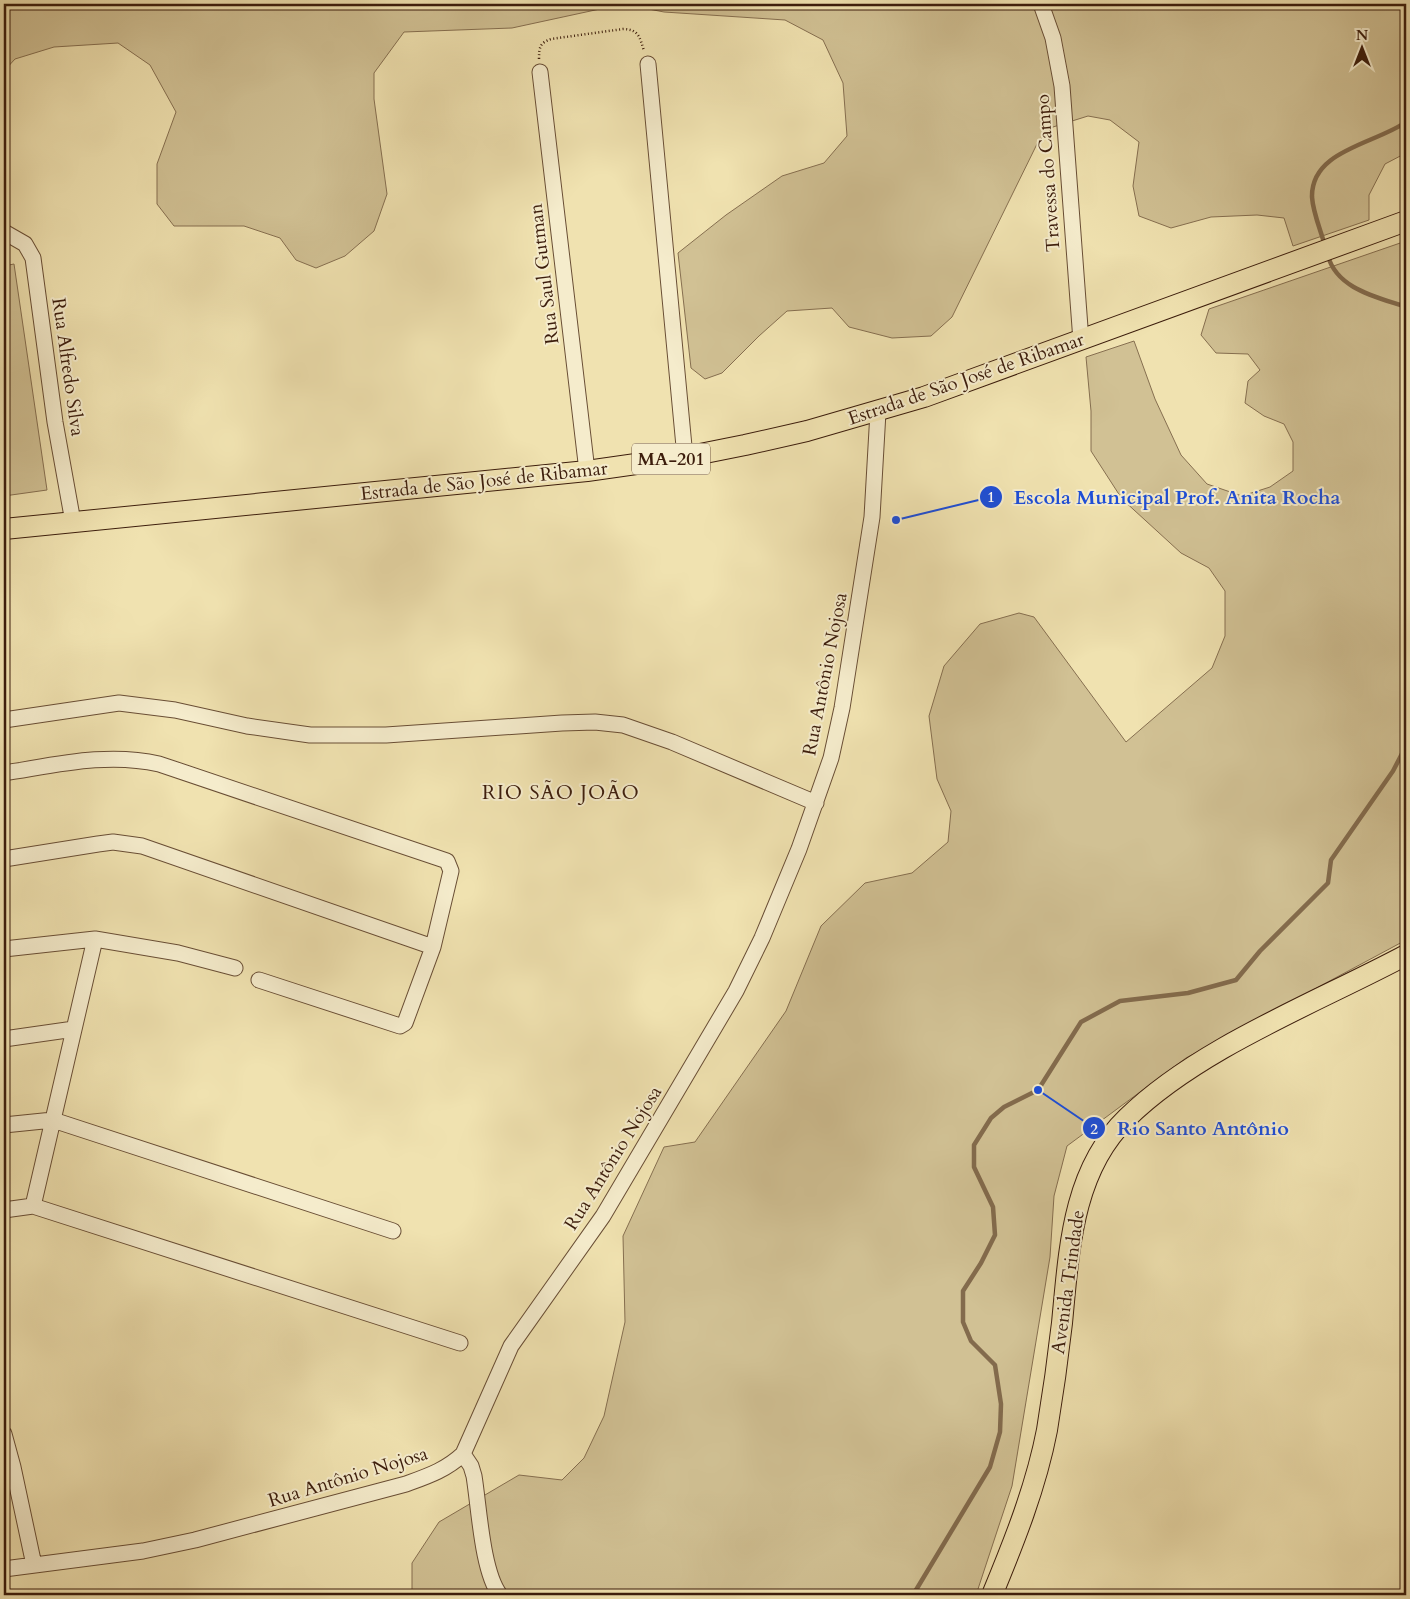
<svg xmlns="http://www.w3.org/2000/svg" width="1410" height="1599" font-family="Cardo,serif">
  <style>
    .green { fill: #d1c194; stroke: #866f50 }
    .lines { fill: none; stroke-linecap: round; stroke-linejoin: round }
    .stream { stroke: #836b4d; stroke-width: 4.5 }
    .minor-casing { stroke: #694e35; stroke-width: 17 }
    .major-casing { stroke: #3c1d0c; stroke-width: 22 }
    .path { stroke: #3c1d0c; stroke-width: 2.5; stroke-dasharray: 1 2.5; stroke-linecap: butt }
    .minor { stroke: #f5eccc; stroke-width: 15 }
    .major { stroke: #f0e2b0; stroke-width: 20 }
    .labels { text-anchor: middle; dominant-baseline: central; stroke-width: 4; stroke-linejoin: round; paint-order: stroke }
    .shield { fill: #f5eccc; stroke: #745b46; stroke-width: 1 }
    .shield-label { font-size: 18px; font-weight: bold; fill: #3c1d0c }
    .street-label { font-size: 19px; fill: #3c1d0c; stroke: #f5eccc }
    .neighbourhood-label { font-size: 20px; letter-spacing: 1px; fill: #3c1d0c; stroke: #f5eccc }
    .leader { fill: none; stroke: #1d4ed8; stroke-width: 2 }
    .callout-dot { fill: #1d4ed8; stroke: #f5eccc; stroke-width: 2 }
    .mark-label { font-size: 15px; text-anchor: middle; font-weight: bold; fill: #fff }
    .callout-label { font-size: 20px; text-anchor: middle; font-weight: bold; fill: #1d4ed8; stroke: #f5eccc; stroke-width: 4; stroke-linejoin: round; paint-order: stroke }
  </style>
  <rect width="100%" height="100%" fill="#f0e2b0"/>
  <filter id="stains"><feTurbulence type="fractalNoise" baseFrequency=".004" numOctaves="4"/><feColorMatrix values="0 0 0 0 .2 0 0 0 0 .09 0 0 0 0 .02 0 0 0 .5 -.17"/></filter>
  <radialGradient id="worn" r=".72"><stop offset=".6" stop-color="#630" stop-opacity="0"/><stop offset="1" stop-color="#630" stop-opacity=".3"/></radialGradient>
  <!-- green -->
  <path class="green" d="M4,4H623L512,28L404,32L374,73V99L387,194L374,231L345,256L316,268L296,260L280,238L244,226H174L157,204V164L176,112L150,65L118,43L54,47L15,59L4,71Z
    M623,4H1406V153L1385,164L1369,195V220L1293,246L1284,218L1257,215L1211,217L1171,228L1139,216L1133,186L1139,142L1110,120L1088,116L1053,127L1038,142L952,317L931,336L892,338L849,327L832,308L787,311L759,336L722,373L705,379L691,368L678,253L726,215L782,176L824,163L847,136L843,83L823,40L785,20L664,12Z
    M1406,241V940L1186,1058L1067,1146L1054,1196L1050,1257L1012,1486L976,1595H412V1563L439,1522L519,1475L562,1480L584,1458L604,1416L625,1322L623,1236L664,1147L695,1142L786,1011L821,926L865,883L912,873L948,842L951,811L937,779L929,716L944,666L980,624L1019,613L1034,617L1126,742L1212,668L1225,636V591L1209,568L1181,553L1122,499L1091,451V411L1086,357L1134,341L1155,399L1181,455L1207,484L1242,496L1270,487L1293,471V442L1284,424L1264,416L1245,403L1248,381L1260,370L1248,354L1216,353L1201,335L1209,309Z
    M14,264L47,490L4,496V266Z"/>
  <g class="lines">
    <!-- stream -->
    <path class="stream" d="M1325,246C1321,231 1313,213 1312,197C1311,150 1375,144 1406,122
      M1328,256C1337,289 1377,297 1406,307
      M913,1595L990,1467L1000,1432L1001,1404L995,1365L971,1341L963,1322V1291L981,1263L995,1235L993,1207L974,1167V1145L991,1118L1004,1107L1038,1090L1081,1022L1120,1001L1188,993L1236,980L1260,951L1328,883L1331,860L1393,771L1406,746"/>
    <defs>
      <path id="minor" d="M1041,4L1053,38L1062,86L1081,341
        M648,64L685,457
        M540,72L587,471
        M4,232L25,244L33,258L55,422L73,522
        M4,720L119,703L175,710L247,726L310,735H386L562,723L595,722L623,725L672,742L816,803
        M4,773C56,765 107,752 159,764L447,861L451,871L433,947L142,846L113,842L98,844L4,859
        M4,949L95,939L178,953L235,968
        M259,980L400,1026L405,1023L433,947
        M4,1039L74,1029
        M4,1125L53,1120L393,1231
        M33,1206L95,939
        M4,1210L33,1206L460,1343
        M4,1434L13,1467L34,1565
        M463,1454L471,1466L474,1476C479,1506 482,1572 500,1595
        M4,1569L143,1551L195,1540L406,1484C428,1476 446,1470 463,1454L511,1346L603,1216L736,991L762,938L799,849L831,758L842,708L872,517L878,412"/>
      <path id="major" d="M4,529L587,471L685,457L745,445L807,431L924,397L1406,221
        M992,1595C1014,1542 1036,1487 1047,1430C1053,1394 1058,1358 1062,1323C1069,1251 1072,1171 1127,1118C1198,1048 1318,1002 1406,955"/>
    </defs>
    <!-- minor casing -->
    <use href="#minor" class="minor-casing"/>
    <!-- major casing -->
    <use href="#major" class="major-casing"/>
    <!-- path -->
    <path class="path" d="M539,59C539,47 540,43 551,39L623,29C639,29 640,38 644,51"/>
    <!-- minor -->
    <use href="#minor" class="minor"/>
    <!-- major -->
    <use href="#major" class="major"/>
  </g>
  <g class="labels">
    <!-- shield labels -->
    <rect class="shield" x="632" y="443.5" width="78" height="31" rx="4"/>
    <g class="shield-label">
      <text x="671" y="459">MA-201</text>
    </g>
    <!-- street labels -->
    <g class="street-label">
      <text transform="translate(1048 173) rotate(-94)">Travessa do Campo</text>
      <text transform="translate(544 274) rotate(-97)">Rua Saul Gutman</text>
      <text transform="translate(68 367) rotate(82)">Rua Alfredo Silva</text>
      <text transform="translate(966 379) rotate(-19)">Estrada de São José de Ribamar</text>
      <text transform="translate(484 481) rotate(-6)">Estrada de São José de Ribamar</text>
      <text transform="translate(825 674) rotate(-79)">Rua Antônio Nojosa</text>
      <text transform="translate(613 1158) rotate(-58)">Rua Antônio Nojosa</text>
      <text transform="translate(1068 1282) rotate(-82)">Avenida Trindade</text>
      <text transform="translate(348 1477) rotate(-17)">Rua Antônio Nojosa</text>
    </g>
    <!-- neighbourhood labels -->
    <g class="neighbourhood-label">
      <text x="561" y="792">RIO SÃO JOÃO</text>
    </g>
  </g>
  <!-- callouts -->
  <path class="leader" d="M896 520L991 497M1038 1090L1094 1128"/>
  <g class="callout-dot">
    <circle cx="896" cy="520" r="5"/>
    <circle cx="1038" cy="1090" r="5"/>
    <circle cx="991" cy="497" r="12"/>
    <circle cx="1094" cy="1128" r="12"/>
  </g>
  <g class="mark-label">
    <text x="991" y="502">1</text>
    <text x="1094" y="1134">2</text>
  </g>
  <g class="callout-label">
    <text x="1177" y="504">Escola Municipal Prof. Anita Rocha</text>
    <text x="1203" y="1135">Rio Santo Antônio</text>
  </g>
  <!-- margin -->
  <rect width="1410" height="1599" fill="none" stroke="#f0e2b0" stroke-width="20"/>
  <rect x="5" y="5" width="1400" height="1589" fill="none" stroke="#3c1d0c" stroke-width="2.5"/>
  <rect x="10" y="10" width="1390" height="1579" fill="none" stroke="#3c1d0c"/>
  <!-- north arrow -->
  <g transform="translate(1362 48)" stroke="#f5eccc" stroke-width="4" paint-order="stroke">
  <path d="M0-4L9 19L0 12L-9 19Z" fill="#3c1d0c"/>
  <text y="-8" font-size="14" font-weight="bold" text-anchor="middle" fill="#3c1d0c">N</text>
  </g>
  <rect width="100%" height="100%" filter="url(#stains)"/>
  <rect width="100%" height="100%" fill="url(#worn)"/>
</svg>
